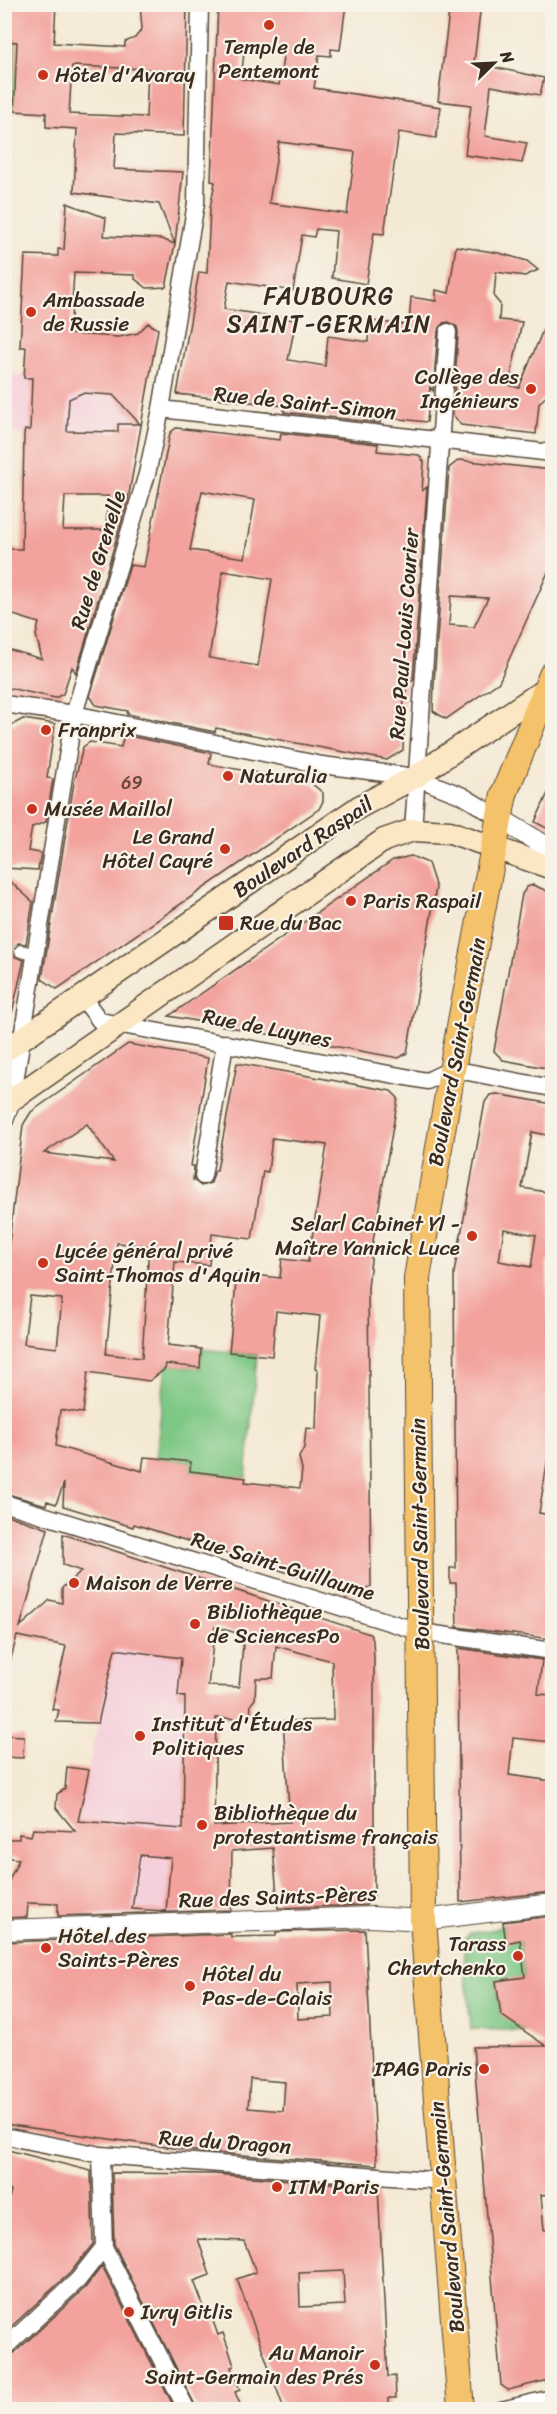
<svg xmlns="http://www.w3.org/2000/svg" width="557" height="2414" font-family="Sriracha,sans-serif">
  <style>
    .built { fill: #f5cfda }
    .green { fill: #7ec885; stroke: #5c7952; stroke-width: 1.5 }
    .building { fill: #f3a29d; fill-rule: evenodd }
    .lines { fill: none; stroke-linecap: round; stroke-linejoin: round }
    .pedestrian-tunnel { stroke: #cfc3b0; stroke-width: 12; stroke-dasharray: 12 6; stroke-linecap: butt }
    .pedestrian-casing { stroke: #574739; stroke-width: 14 }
    .minor-casing { stroke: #574739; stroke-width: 19 }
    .tertiary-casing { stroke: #574739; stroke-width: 22 }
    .secondary-casing { stroke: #574739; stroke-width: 25 }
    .primary-casing { stroke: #574739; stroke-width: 28 }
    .pedestrian { stroke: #fff; stroke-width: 12 }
    .minor { stroke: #fff; stroke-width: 16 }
    .tertiary { stroke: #fff; stroke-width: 20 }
    .secondary { stroke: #fbe7c3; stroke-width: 22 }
    .primary { stroke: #f4c26a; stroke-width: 26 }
    .poi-dot { fill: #c8321e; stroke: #f7f3e8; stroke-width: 2 }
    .labels { text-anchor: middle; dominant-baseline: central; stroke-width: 4.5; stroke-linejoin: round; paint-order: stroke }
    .number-label { font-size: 18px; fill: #69483e }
    .poi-label { font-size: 21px; fill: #3b2a1e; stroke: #f7f3e8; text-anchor: start }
    .street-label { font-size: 21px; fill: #3b2a1e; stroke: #f7f3e8 }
    .quarter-label { font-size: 24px; letter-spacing: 1.5px; fill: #3b2a1e; stroke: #f7f3e8 }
  </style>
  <rect width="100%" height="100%" fill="#f7f3e8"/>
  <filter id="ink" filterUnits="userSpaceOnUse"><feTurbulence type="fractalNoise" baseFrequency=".0167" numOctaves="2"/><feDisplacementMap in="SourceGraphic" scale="12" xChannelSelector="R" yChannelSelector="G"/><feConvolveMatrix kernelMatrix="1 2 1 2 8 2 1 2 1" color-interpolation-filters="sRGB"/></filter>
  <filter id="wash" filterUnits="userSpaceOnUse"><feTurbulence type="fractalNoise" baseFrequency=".008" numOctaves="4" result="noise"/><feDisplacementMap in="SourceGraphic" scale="24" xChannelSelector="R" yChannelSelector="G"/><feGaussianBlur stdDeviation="1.35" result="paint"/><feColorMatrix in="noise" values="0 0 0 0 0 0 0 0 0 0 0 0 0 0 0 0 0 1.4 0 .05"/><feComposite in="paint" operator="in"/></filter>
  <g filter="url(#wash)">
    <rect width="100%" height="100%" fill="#f4e9d4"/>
    <!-- built -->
    <path class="built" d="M5,375L149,379L139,438L5,434Z
      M220,1585L209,1674L180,1671L178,1696L196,1698L201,1718H184L180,1915L142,1914L85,1918L78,1821L98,1723L56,1722L58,1712L52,1709L68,1638Z"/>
    <!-- green -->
    <path class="green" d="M5,41L17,42L14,111H5Z
      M202,1349L257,1355L246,1478L190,1471V1462L156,1458L166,1364L200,1368Z
      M504,1925L506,1942L520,1940L525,1977L496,1982L500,2014L506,2013L507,2019L516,2023V2026L532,2031L471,2029L463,1941L470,1933L495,1929Z"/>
    <g id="blocks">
      <!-- building -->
      <path class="building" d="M4,4H56L54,43L125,47V42L135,38L142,29L140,4H187L184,136L116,133L114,169L183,172L175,244L159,204L74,192L77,129L46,127V113L14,111L17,42L4,41ZM72,66L148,69L146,117L69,114Z
        M218,4H346L340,50L331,49V56L319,55L314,88L441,107L436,138L399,132L384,234L374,233L366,284L332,278L336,231L316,229L314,237L302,235L293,291L229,281L224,309L296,320L288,360L325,366L328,336L368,342L369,321L409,325L411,297L436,301V290L449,293L456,246L499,253L527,261L538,270L525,276L496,272L494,297L500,304L499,320L522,322L509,385L519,388L552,308V391L539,403L536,434L461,425L453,415L458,333L457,327L449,322L443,323L438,331L433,391L430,387L427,422L381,417L380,423L284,412L285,406L177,394L199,272L207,273L210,208L215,182L211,181ZM245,44L284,50L279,85L241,79ZM279,142L355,152L347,214L269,203Z
        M450,4H481L474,63L544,78L540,95L491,86L485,136L527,143L522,163L465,155L471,105L438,101Z
        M67,203L106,218L104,236L161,239L175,244L166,287L147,288L135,279V275L74,273L70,334L119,337L138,333L148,323L158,329L128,500L76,673L72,667L63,694L55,698L4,687V648L42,659L36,635L39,623L4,612V549H22L24,434L25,430H30L32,378H24L26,347H20L25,255L58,256V249L64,250ZM82,393L113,395L140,424H118V432L67,431L69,399ZM65,496H108L106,530H63Z
        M176,428L280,440L281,433L378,444L377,451L419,455L424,462L422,491L427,487L413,680L408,679L399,729L404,730L403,750L387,760L216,728L215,732L127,714L128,711L96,705L90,696L130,565L144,567L170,433ZM202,491L255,500L245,558L190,550ZM223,571L272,579L258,666L209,658Z
        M459,460L552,470V563L499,682L446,719L433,711L434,683L449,468ZM451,596L488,598L474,627L449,625Z
        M23,719L55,724L47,778L53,779L46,822L32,827L28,851L41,853L38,870L4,868V729Z
        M124,735L211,753L209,764L311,783L323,793V801L319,809L57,989L42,979L74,783L83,747L90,742L121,747Z
        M552,784V831L535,822Z
        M411,856L428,863L436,888L407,1053L399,1058L169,1016L393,860Z
        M4,876L33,902L26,944L18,943L13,950L15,957L24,960L12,1013H4Z
        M533,885L552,893V1069L503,1060L494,1051L522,894L527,887Z
        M128,1044L208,1058L191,1166H194L193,1180L201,1186L211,1183L215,1170H217L237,1063L391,1091L398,1098L373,1241L368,1288L371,1586L358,1595L134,1524L133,1527L63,1506L64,1483L56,1504L47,1501L46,1505L4,1493V1285L23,1125L31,1112ZM87,1124L114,1162L44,1153ZM272,1138L327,1145L308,1262L282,1259L280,1278L237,1273L229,1352L272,1356L276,1311L320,1316L315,1369L318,1370L316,1429L306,1428L304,1448L299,1457L302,1469L300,1488L245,1482L246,1478L190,1471L191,1462L156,1458L144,1457L142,1471L56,1446L60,1410L83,1413L88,1372L149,1381L165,1369L166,1364L200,1368L201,1349L168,1345L175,1262L209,1265L212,1234L252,1239L263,1171L268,1172ZM117,1243L149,1246L142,1358L106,1354ZM30,1296L62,1299L57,1348L24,1344Z
        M497,1094L552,1104V1136L532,1132L522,1188L552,1193V1262L547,1261L551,1439L539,1513L552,1515V1592L549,1618H552V1639L457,1627L456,1583H450V1568H456L454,1273L485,1102L490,1095ZM504,1229L536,1235L531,1267L499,1261Z
        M4,1514L48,1529L20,1627L50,1600L62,1603V1588L81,1571L63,1565V1534L370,1634L373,1640L374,1659V1898L366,1905L278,1908L273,1848L232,1851L231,1910L58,1916V1904L28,1903L27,1917L4,1918V1891L19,1859L4,1857V1839H19V1834L31,1836L33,1829L75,1831L56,1808L57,1794L65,1789L67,1767L89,1770L78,1821L183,1829L185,1697L178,1696L181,1658L115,1649L98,1723L56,1722L59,1710L52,1709L66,1646L17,1636L9,1666L4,1665ZM215,1627L244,1635L239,1687L208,1686ZM276,1646L332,1661L333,1720L283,1721L290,1822L214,1826L216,1718L250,1719L251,1704L255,1699L256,1678H273ZM140,1855L171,1858L166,1911L132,1909Z
        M458,1648L542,1660L538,1694L552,1695V1742L513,1738L509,1775L552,1781V1892L460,1902Z
        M4,1735L24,1736L23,1758L4,1757Z
        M552,1916V2194L541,2195L544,2230H552V2275H549L552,2316V2379L508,2390L501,2385L473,2047L546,2046L501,2015L496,1981L525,1977L520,1940L506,1943L503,1922Z
        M365,1930L377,2165L201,2152L4,2124V2089L10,2090L8,2045H4V1942L231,1934V1937L276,1936V1932ZM332,1982L333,2017L298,2019L297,1984ZM250,2079L285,2082L283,2111L248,2108Z
        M4,2149L91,2171L93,2244L70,2273L4,2333V2219L11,2191L4,2189Z
        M112,2173L214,2174L378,2187L388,2377L395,2376L396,2398H389V2409H284L237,2279L256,2272L244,2241L198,2239L210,2275L194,2281L207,2315L210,2313L218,2335L223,2333L228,2347L234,2366L231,2367L240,2390L235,2392L242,2409H197L114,2244ZM343,2271L345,2305L300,2307L299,2273Z
        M102,2266L175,2409H4V2358L11,2356L85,2288Z"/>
    </g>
  </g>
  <g filter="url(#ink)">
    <use href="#blocks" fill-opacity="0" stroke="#574739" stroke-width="1.5"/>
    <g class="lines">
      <!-- pedestrian-tunnel -->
      <path class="pedestrian-tunnel" d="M4,947L21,951"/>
      <defs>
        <path id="pedestrian" d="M21,951L34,954"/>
        <path id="minor" d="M161,409L552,453
          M4,704L74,714L322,765L415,777L463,796L499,818
          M413,830L448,332
          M83,998L100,1021L411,1078L427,1081L452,1069L552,1088
          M4,1123L12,1100L74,714L147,474L161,409L196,203L200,4
          M203,1176L225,1043
          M4,1503L421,1632L552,1651
          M4,2136L101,2155L444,2181
          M101,2155L104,2247L187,2410
          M4,2348L78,2280L104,2247
          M501,2410L552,2398"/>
        <path id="tertiary" d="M499,818L552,850
          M4,1930L372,1917L423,1920L552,1904"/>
        <path id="secondary" d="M4,1051L359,807L415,777L546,689
          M4,1105L384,840L413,830L450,832L552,868"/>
        <path id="primary" d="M461,2410L423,1920L417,1278L455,1053L504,794L552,675"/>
      </defs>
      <!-- pedestrian casing -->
      <use href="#pedestrian" class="pedestrian-casing"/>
      <!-- minor casing -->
      <use href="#minor" class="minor-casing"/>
      <!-- tertiary casing -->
      <use href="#tertiary" class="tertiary-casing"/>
      <!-- secondary casing -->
      <use href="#secondary" class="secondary-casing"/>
      <!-- primary casing -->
      <use href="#primary" class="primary-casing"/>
      <!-- pedestrian -->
      <use href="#pedestrian" class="pedestrian"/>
      <!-- minor -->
      <use href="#minor" class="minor"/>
      <!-- tertiary -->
      <use href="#tertiary" class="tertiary"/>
      <!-- secondary -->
      <use href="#secondary" class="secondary"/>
      <!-- primary -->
      <use href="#primary" class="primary"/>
    </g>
  </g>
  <!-- markers -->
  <g class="poi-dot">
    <circle cx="269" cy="25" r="6"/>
    <circle cx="43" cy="75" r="6"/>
    <circle cx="31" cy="312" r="6"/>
    <circle cx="531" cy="389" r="6"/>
    <circle cx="46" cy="730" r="6"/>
    <circle cx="228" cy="776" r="6"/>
    <circle cx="32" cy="809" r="6"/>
    <circle cx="225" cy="849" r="6"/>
    <circle cx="351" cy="901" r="6"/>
    <rect x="218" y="915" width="16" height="16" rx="3"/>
    <circle cx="472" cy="1236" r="6"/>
    <circle cx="43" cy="1263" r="6"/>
    <circle cx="74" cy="1583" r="6"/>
    <circle cx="195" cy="1624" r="6"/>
    <circle cx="140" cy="1736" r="6"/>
    <circle cx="202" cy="1825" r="6"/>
    <circle cx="46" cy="1948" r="6"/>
    <circle cx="518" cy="1956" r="6"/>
    <circle cx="190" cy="1986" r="6"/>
    <circle cx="484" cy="2069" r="6"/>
    <circle cx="277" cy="2187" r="6"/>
    <circle cx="129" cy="2312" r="6"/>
    <circle cx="375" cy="2365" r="6"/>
  </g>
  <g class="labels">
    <!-- number labels -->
    <g class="number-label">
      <text x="132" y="783">69</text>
    </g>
    <!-- poi labels -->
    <g class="poi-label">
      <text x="269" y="47" text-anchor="middle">Temple de<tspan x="269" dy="24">Pentemont</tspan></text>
      <text x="55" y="75">Hôtel d'Avaray</text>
      <text x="43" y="300">Ambassade<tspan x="43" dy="24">de Russie</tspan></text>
      <text x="519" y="377" text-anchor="end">Collège des<tspan x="519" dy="24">Ingénieurs</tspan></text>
      <text x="58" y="730">Franprix</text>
      <text x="240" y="776">Naturalia</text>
      <text x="44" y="809">Musée Maillol</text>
      <text x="213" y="837" text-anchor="end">Le Grand<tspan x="213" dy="24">Hôtel Cayré</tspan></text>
      <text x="363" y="901">Paris Raspail</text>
      <text x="240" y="923">Rue du Bac</text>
      <text x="460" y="1224" text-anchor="end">Selarl Cabinet Yl -<tspan x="460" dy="24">Maître Yannick Luce</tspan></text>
      <text x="55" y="1251">Lycée général privé<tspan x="55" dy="24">Saint-Thomas d'Aquin</tspan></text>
      <text x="86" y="1583">Maison de Verre</text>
      <text x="207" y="1612">Bibliothèque<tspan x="207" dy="24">de SciencesPo</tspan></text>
      <text x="152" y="1724">Institut d'Études<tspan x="152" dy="24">Politiques</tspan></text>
      <text x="214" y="1813">Bibliothèque du<tspan x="214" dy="24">protestantisme français</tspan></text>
      <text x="58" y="1936">Hôtel des<tspan x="58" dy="24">Saints-Pères</tspan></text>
      <text x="506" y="1944" text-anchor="end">Tarass<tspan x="506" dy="24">Chevtchenko</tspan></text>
      <text x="202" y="1974">Hôtel du<tspan x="202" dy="24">Pas-de-Calais</tspan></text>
      <text x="472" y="2069" text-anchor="end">IPAG Paris</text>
      <text x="289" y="2187">ITM Paris</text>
      <text x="141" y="2312">Ivry Gitlis</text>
      <text x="363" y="2353" text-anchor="end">Au Manoir<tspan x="363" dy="24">Saint-Germain des Prés</tspan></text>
    </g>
    <!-- street labels -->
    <g class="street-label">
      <text transform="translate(305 403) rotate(6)">Rue de Saint-Simon</text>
      <text transform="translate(98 560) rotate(-73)">Rue de Grenelle</text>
      <text transform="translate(404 634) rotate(-86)">Rue Paul-Louis Courier</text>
      <text transform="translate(303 847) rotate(-34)">Boulevard Raspail</text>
      <text transform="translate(267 1028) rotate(11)">Rue de Luynes</text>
      <text transform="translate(457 1052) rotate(-79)">Boulevard Saint-Germain</text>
      <text transform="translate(420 1534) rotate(-91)">Boulevard Saint-Germain</text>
      <text transform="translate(283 1566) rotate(17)">Rue Saint-Guillaume</text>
      <text transform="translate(278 1897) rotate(-2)">Rue des Saints-Pères</text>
      <text transform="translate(225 2142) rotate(4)">Rue du Dragon</text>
      <text transform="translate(447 2217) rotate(-95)">Boulevard Saint-Germain</text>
    </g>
    <!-- quarter labels -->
    <g class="quarter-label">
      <text x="329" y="296">FAUBOURG<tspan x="329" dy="28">SAINT-GERMAIN</tspan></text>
    </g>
  </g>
  <!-- margin -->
  <rect width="557" height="2414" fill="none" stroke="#f7f3e8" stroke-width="24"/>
  <!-- north arrow -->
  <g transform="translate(494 63) rotate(66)" stroke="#f7f3e8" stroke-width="4.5" paint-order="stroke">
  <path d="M0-4.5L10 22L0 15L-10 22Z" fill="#3b2a1e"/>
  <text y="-9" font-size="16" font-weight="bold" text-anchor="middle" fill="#3b2a1e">N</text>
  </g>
</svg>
